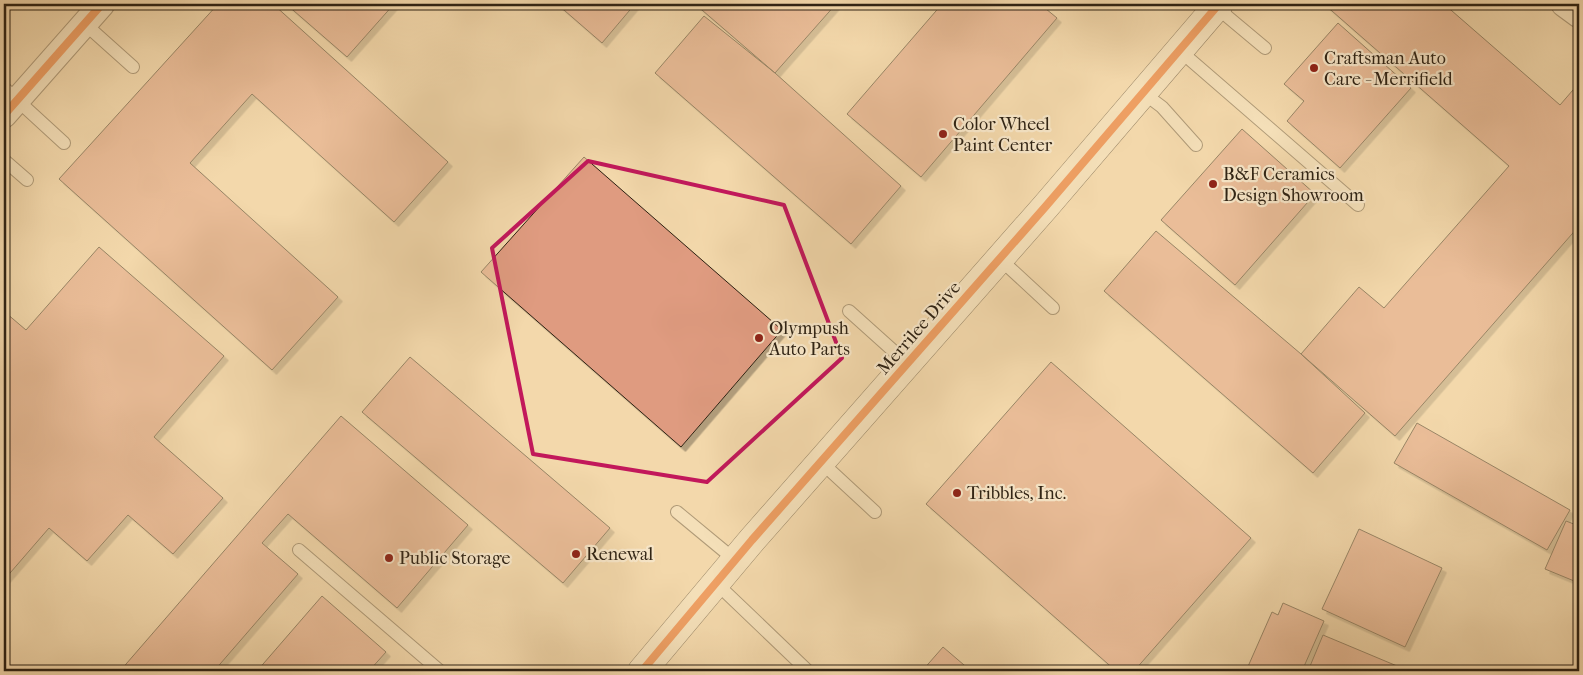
<svg xmlns="http://www.w3.org/2000/svg" width="1583" height="675" font-family="'IM FELL French Canon',serif">
  <style>
    .building { fill: #df9b80; stroke: #2f2314; filter: url(#shadow) }
    .lines { fill: none; stroke-linecap: round; stroke-linejoin: round }
    .lane-casing { stroke: #60503a; stroke-width: 14 }
    .street-casing { stroke: #60503a; stroke-width: 27 }
    .secondary-casing { stroke: #2f2314; stroke-width: 29 }
    .lane { stroke: #f7e6c8; stroke-width: 12 }
    .street { stroke: #f7e6c8; stroke-width: 25 }
    .secondary { stroke: #f7e6c8; stroke-width: 28 }
    .cycleway-casing { stroke: #f7e6c8; stroke-width: 11 }
    .cycleway { stroke: #e8590c; stroke-width: 8 }
    .marked { fill: none; stroke: #c2185b; stroke-width: 4; stroke-linejoin: round }
    .poi-dot { fill: #8f2418; stroke: #f7e6c8; stroke-width: 2 }
    .labels { text-anchor: middle; dominant-baseline: central; stroke-width: 4.5; stroke-linejoin: round; paint-order: stroke }
    .poi-label { font-size: 18px; fill: #2f2314; stroke: #f7e6c8; text-anchor: start }
    .street-label { font-size: 18px; fill: #2f2314; stroke: #f7e6c8 }
  </style>
  <defs>
    <filter id="shadow"><feDropShadow dx="4.5" dy="4.5" stdDeviation="0" flood-color="#0004"/></filter>
  </defs>
  <rect width="100%" height="100%" fill="#f3d8ab"/>
  <filter id="stains"><feTurbulence type="fractalNoise" baseFrequency=".004" numOctaves="4"/><feColorMatrix values="0 0 0 0 .2 0 0 0 0 .09 0 0 0 0 .02 0 0 0 .5 -.17"/></filter>
  <radialGradient id="worn" r=".72"><stop offset=".6" stop-color="#630" stop-opacity="0"/><stop offset="1" stop-color="#630" stop-opacity=".3"/></radialGradient>
  <!-- building -->
  <path class="building" d="M218,4H273L448,162L394,222L252,94L190,163L338,297L272,370L59,179Z
    M286,4H394L347,57Z
    M557,4H635L602,43Z
    M695,4H836L775,73Z
    M942,4H1040L1057,18L921,177L847,114Z
    M1324,4H1444L1560,105L1579,83V226L1395,436L1301,354L1359,287L1384,308L1509,166Z
    M704,16L775,73L901,186L851,244L655,73Z
    M1338,23L1411,88L1340,168L1287,121L1304,101L1284,84Z
    M1242,129L1315,194L1235,285L1161,220Z
    M584,157L782,330L681,447L481,272Z
    M1156,231L1301,354L1365,413L1313,473L1104,291Z
    M99,247L224,356L154,437L223,498L173,554L128,515L87,561L49,528L4,580V316L6,313L26,330Z
    M410,357L610,528L563,583L362,412Z
    M1051,362L1251,538L1134,671H1116L926,504Z
    M341,416L468,525L397,608L288,514L262,543L298,574L214,671H120Z
    M1417,423L1570,510L1547,550L1394,463Z
    M1566,521L1579,526V583L1545,569Z
    M1359,529L1442,568L1405,647L1322,609Z
    M322,596L386,652L369,671H257Z
    M1283,603L1324,621L1302,671H1246L1272,612L1278,615Z
    M1323,635L1409,671H1308Z
    M943,647L971,671H922Z"/>
  <g class="lines">
    <defs>
      <path id="lane" d="M1216,7L1265,48
        M85,24L133,67
        M1179,50L1358,205
        M4,88L64,143
        M1142,92L1162,107L1196,145
        M4,160L27,180
        M1000,259L1053,308
        M849,311L908,364
        M821,462L875,512
        M677,512L735,560
        M299,550L440,671
        M716,583L808,671"/>
      <path id="street" d="M1564,4L1579,15
        M4,115L102,4"/>
      <path id="secondary" d="M642,671L752,540L1046,206L1219,4"/>
    </defs>
    <!-- lane casing -->
    <use href="#lane" class="lane-casing"/>
    <!-- street casing -->
    <use href="#street" class="street-casing"/>
    <!-- secondary casing -->
    <use href="#secondary" class="secondary-casing"/>
    <!-- lane -->
    <use href="#lane" class="lane"/>
    <!-- street -->
    <use href="#street" class="street"/>
    <!-- secondary -->
    <use href="#secondary" class="secondary"/>
    <defs>
      <path id="cycleway" d="M4,115L102,4
        M642,671L752,540L1046,206L1219,4"/>
    </defs>
    <!-- cycleway casing -->
    <use href="#cycleway" class="cycleway-casing"/>
    <!-- cycleway -->
    <use href="#cycleway" class="cycleway"/>
  </g>
  <!-- marked area -->
  <path d="M0 0H1583V675H0ZM588,161L784,205L842,358L707,482L533,454L492,248Z" fill="#f3d8ab" fill-opacity=".55" fill-rule="evenodd"/>
  <path class="marked" d="M588,161L784,205L842,358L707,482L533,454L492,248Z"/>
  <!-- markers -->
  <g class="poi-dot">
    <circle cx="1314" cy="68" r="5"/>
    <circle cx="943" cy="134" r="5"/>
    <circle cx="1213" cy="184" r="5"/>
    <circle cx="759" cy="338" r="5"/>
    <circle cx="957" cy="493" r="5"/>
    <circle cx="576" cy="554" r="5"/>
    <circle cx="389" cy="558" r="5"/>
  </g>
  <g class="labels">
    <!-- poi labels -->
    <g class="poi-label">
      <text x="1324" y="58">Craftsman Auto<tspan x="1324" dy="21">Care - Merrifield</tspan></text>
      <text x="953" y="124">Color Wheel<tspan x="953" dy="21">Paint Center</tspan></text>
      <text x="1223" y="174">B&amp;F Ceramics<tspan x="1223" dy="21">Design Showroom</tspan></text>
      <text x="769" y="328">Olympush<tspan x="769" dy="21">Auto Parts</tspan></text>
      <text x="967" y="493">Tribbles, Inc.</text>
      <text x="586" y="554">Renewal</text>
      <text x="399" y="558">Public Storage</text>
    </g>
    <!-- street labels -->
    <g class="street-label">
      <text transform="translate(919 328) rotate(-49)">Merrilee Drive</text>
    </g>
  </g>
  <!-- margin -->
  <rect width="1583" height="675" fill="none" stroke="#f3d8ab" stroke-width="20"/>
  <rect x="5" y="5" width="1573" height="665" fill="none" stroke="#2f2314" stroke-width="2.5"/>
  <rect x="10" y="10" width="1563" height="655" fill="none" stroke="#2f2314"/>
  <rect width="100%" height="100%" filter="url(#stains)"/>
  <rect width="100%" height="100%" fill="url(#worn)"/>
</svg>
